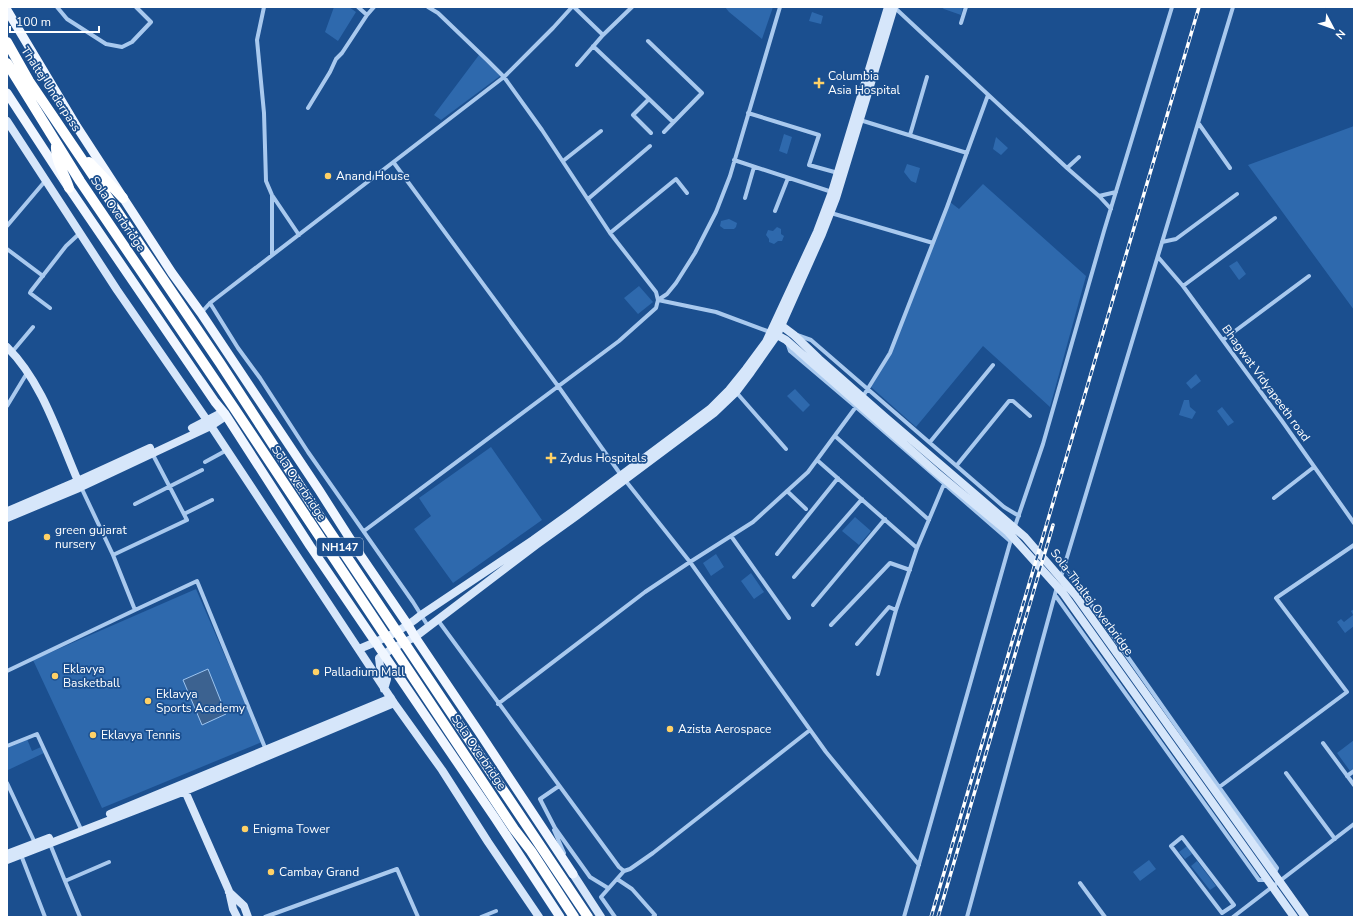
<svg xmlns="http://www.w3.org/2000/svg" width="1361" height="924" font-family="'Nunito Sans',sans-serif">
  <style>
    .green { fill: #2e69ad }
    .water { fill: #3c6290; stroke: #9cc4f0 }
    .lines { fill: none; stroke-linecap: round; stroke-linejoin: round }
    .street { stroke: #a9c9ee; stroke-width: 4 }
    .secondary { stroke: #d6e6fa; stroke-width: 8 }
    .primary { stroke: #f0f6ff; stroke-width: 9 }
    .highway { stroke: #fff; stroke-width: 10 }
    .rail-casing { stroke: #fff; stroke-width: 3.5 }
    .rail { stroke: #1b4f8f; stroke-width: 2; stroke-dasharray: 6; stroke-linecap: butt }
    .poi-dot { fill: #ffd166; stroke: #1b4f8f; stroke-width: 1.5 }
    .labels { text-anchor: middle; dominant-baseline: central; stroke-width: 3.5; stroke-linejoin: round; paint-order: stroke }
    .shield { fill: #1b4f8f; stroke: #bbcadd; stroke-width: 1 }
    .shield-label { font-size: 11px; font-weight: bold; fill: #fff }
    .poi-label { font-size: 12px; fill: #fff; stroke: #1b4f8f; text-anchor: start }
    .street-label { font-size: 12px; fill: #fff; stroke: #1b4f8f }
  </style>
  <rect width="100%" height="100%" fill="#1b4f8f"/>
  <!-- green -->
  <path class="green" d="M334,7H349L356,12L338,41L325,32Z
    M725,7H773L762,39L729,12Z
    M941,7H963L961,15L944,9Z
    M812,12L823,16L821,24L809,21Z
    M479,55L500,76L441,120L434,115Z
    M1354,126V310L1248,165Z
    M784,134L792,137L787,154L779,151Z
    M996,137L1008,148L1001,155L993,149Z
    M907,164L920,168L916,183L911,181L904,172Z
    M983,184L1086,276L1050,407L983,346L916,427L871,387L891,353L950,202L959,209Z
    M729,219L737,223L736,227L734,229H724L720,226L721,221Z
    M777,227L781,229V234L784,236L782,241H778L774,244L769,242V239L766,235L768,230L773,231Z
    M1237,261L1246,274L1239,280L1229,266Z
    M639,286L653,302L638,314L624,298Z
    M1196,374L1201,381L1191,389L1186,383Z
    M795,389L810,405L803,412L787,396Z
    M1184,400H1189L1190,407L1196,412L1192,419L1179,415Z
    M1222,407L1234,422L1228,426L1217,411Z
    M491,447L542,520L453,583L414,529L431,516L419,498Z
    M855,517L871,531L859,545L842,531Z
    M716,554L724,567L711,576L703,563Z
    M751,573L764,592L754,599L741,581Z
    M196,589L262,742L102,808L33,660Z
    M1354,609V626L1345,633L1337,622L1341,619L1344,622L1353,615L1351,611Z
    M27,739L32,751L41,747L44,753L8,770L7,748Z
    M1354,740V768L1350,771L1337,753Z
    M1187,846L1192,854L1185,859L1179,852Z
    M1149,860L1156,869L1140,881L1133,872Z
    M1197,861L1216,886L1210,890L1191,866Z"/>
  <!-- water -->
  <path class="water" d="M208,669L226,714L202,725L183,680Z"/>
  <g class="lines">
    <!-- street -->
    <path class="street" d="M57,7L67,19L106,44L122,47L132,42L151,22L136,7
      M264,7L257,40L264,113L266,181L272,195L299,235
      M358,7L367,15
      M574,7L603,35L632,7
      M894,7L1067,168L1099,196L1111,209
      M961,23L966,7
      M648,41L702,93L664,132
      M593,46L649,99
      M577,65L603,35
      M308,108L330,72L336,59L342,53L367,15L374,7
      M748,113L819,135L809,165L838,173
      M860,120L967,153
      M1199,124L1230,168
      M651,133L633,115L649,99L673,122
      M910,135L927,77
      M734,160L832,192
      M563,161L601,131
      M394,163L558,386L621,475L690,562L826,752L919,865
      M1067,168L1079,157
      M1099,196L1116,192
      M745,198L754,167
      M588,199L650,146
      M775,211L788,178
      M831,213L933,243
      M7,226L46,180
      M610,233L676,179L687,193
      M1162,242L1176,239L1237,194
      M7,249L43,276
      M272,255V195
      M1158,257L1183,286L1282,421L1354,523
      M1183,286L1275,218
      M658,300L667,294L676,283L695,253L716,212L730,176L780,7
      M658,300L716,312L770,332
      M210,303L238,348L260,378L308,452L413,602L428,626
      M50,308L30,293L31,291L66,246L80,233
      M201,313L210,303L223,293L504,77L553,28L572,7
      M797,335L811,340L1004,507L1019,516
      M1223,340L1309,276
      M787,342L790,351L856,407L1010,541
      M12,352L33,327
      M736,392L786,449
      M862,398L890,353L947,207L988,95
      M7,406L27,373
      M835,436L929,520
      M930,442L993,365
      M817,460L917,548
      M205,462L227,450
      M957,465L1009,401H1013L1030,416
      M81,487L113,555L135,610L197,581L266,750
      M787,491L806,509
      M1274,498L1314,467
      M135,504L202,470
      M184,514L212,500
      M1014,529L1043,444L1104,231L1172,7
      M364,531L619,341L656,308L658,300L656,292L610,233L542,130L504,77L487,60L438,13L428,7
      M731,536L789,618
      M777,554L838,478
      M113,555L187,520L152,453
      M1064,566L1219,787L1277,868L1274,874
      M794,577L862,499
      M1061,577L1233,7
      M1055,595L1259,880H1266
      M813,605L885,519
      M437,619L619,867L624,871L630,869L653,853L810,730
      M831,625L890,563L910,570
      M857,644L889,607L896,610L917,548L944,484
      M7,671L135,610
      M878,674L896,610
      M498,704L645,592L690,562L753,522L808,472L858,404
      M1323,743L1354,785
      M7,746L37,734L80,827
      M1286,773L1335,839
      M1347,776L1354,771
      M7,783L35,843
      M1214,791L1347,692L1276,598L1354,545
      M540,799L555,828L590,877L608,888
      M541,800L540,799L559,786
      M554,830L564,853
      M1182,837L1234,905L1222,913L1171,846Z
      M50,844L65,881
      M21,855L45,917
      M617,879L632,889L655,915L653,917
      M1080,883L1105,917
      M80,917L65,881L109,862
      M265,917L397,869L418,917
      M481,917L496,911
      M615,917L601,897L624,871
      M904,917L1012,536
      M967,917L1057,587
      M1233,917L1354,824"/>
    <!-- secondary -->
    <path class="secondary" d="M7,121L117,290L211,426L394,703L442,770L488,842L539,917
      M778,323L794,335L819,359L885,417L1025,537L1076,596L1305,917
      M772,333L777,335L786,340L936,472L1008,532L1063,593L1294,917
      M7,347C43,383 58,435 78,481
      M192,428L223,412
      M8,511L78,481L150,448
      M7,518L79,488L211,426L226,416
      M359,649C381,640 402,631 421,615L533,540L572,512L710,409L729,390L746,369L766,342L817,232L832,192L888,7
      M384,689L387,679L380,666L379,658L393,648L415,637L536,545L575,517L714,413L736,392L751,372L777,335L822,234L836,198L894,7
      M185,791L229,891L233,909L237,917
      M110,814L391,698
      M7,854L49,838
      M7,860L185,791L394,703
      M573,874L601,917
      M229,892L244,906L248,917"/>
    <!-- primary -->
    <path class="primary" d="M7,10L77,127L172,273L201,313L319,490L361,556L408,625L415,637L479,732L573,874
      M7,93L69,188L215,402L225,414L310,546L495,818L560,917"/>
    <!-- highway -->
    <path class="highway" d="M7,42L29,81L220,363L322,520L588,917
      M7,63L80,181L234,408L514,829L531,851L574,917
      M56,146C55,161 65,174 69,188
      M89,162L123,198"/>
    <defs>
      <path id="rail" d="M931,917L1199,7
        M938,917L1053,525"/>
    </defs>
    <!-- rail casing -->
    <use href="#rail" class="rail-casing"/>
    <!-- rail -->
    <use href="#rail" class="rail"/>
  </g>
  <!-- markers -->
  <g class="poi-dot">
    <path d="M817 77h4v4h4v4h-4v4h-4v-4h-4v-4h4z"/>
    <circle cx="328" cy="176" r="4"/>
    <path d="M549 452h4v4h4v4h-4v4h-4v-4h-4v-4h4z"/>
    <circle cx="47" cy="537" r="4"/>
    <circle cx="316" cy="672" r="4"/>
    <circle cx="55" cy="676" r="4"/>
    <circle cx="148" cy="701" r="4"/>
    <circle cx="670" cy="729" r="4"/>
    <circle cx="93" cy="735" r="4"/>
    <circle cx="245" cy="829" r="4"/>
    <circle cx="271" cy="872" r="4"/>
  </g>
  <g class="labels">
    <!-- shield labels -->
    <rect class="shield" x="317" y="538" width="46" height="18" rx="3"/>
    <g class="shield-label">
      <text x="340" y="547">NH147</text>
    </g>
    <!-- poi labels -->
    <g class="poi-label">
      <text x="828" y="76">Columbia<tspan x="828" dy="14">Asia Hospital</tspan></text>
      <text x="336" y="176">Anand House</text>
      <text x="560" y="458">Zydus Hospitals</text>
      <text x="55" y="530">green gujarat<tspan x="55" dy="14">nursery</tspan></text>
      <text x="63" y="669">Eklavya<tspan x="63" dy="14">Basketball</tspan></text>
      <text x="324" y="672">Palladium Mall</text>
      <text x="156" y="694">Eklavya<tspan x="156" dy="14">Sports Academy</tspan></text>
      <text x="678" y="729">Azista Aerospace</text>
      <text x="101" y="735">Eklavya Tennis</text>
      <text x="253" y="829">Enigma Tower</text>
      <text x="279" y="872">Cambay Grand</text>
    </g>
    <!-- street labels -->
    <g class="street-label">
      <text transform="translate(51 89) rotate(57)">Thaltej Underpass</text>
      <text transform="translate(118 214) rotate(56)">Sola Overbridge</text>
      <text transform="translate(1266 383) rotate(54)">Bhagwat Vidyapeeth road</text>
      <text transform="translate(299 483) rotate(56)">Sola Overbridge</text>
      <text transform="translate(1092 602) rotate(53)">Sola-Thaltej Overbridge</text>
      <text transform="translate(479 752) rotate(56)">Sola Overbridge</text>
    </g>
  </g>
  <!-- border -->
  <rect width="1361" height="924" fill="none" stroke="#ffffff" stroke-width="16"/>
  <!-- north arrow -->
  <g transform="translate(1333 28) rotate(131)" stroke="#1b4f8f" stroke-width="3" paint-order="stroke">
  <path d="M0-3L7 15L0 10L-7 15Z" fill="#ffffff"/>
  <text y="-6" font-size="11" font-weight="bold" text-anchor="middle" fill="#ffffff">N</text>
  </g>
  <!-- scale -->
  <path d="M10 26v6h89v-6" fill="none" stroke="#ffffff" stroke-width="2"/>
  <text x="16" y="26" font-size="12" fill="#ffffff" stroke="#1b4f8f" stroke-width="3" paint-order="stroke">100 m</text>
</svg>
